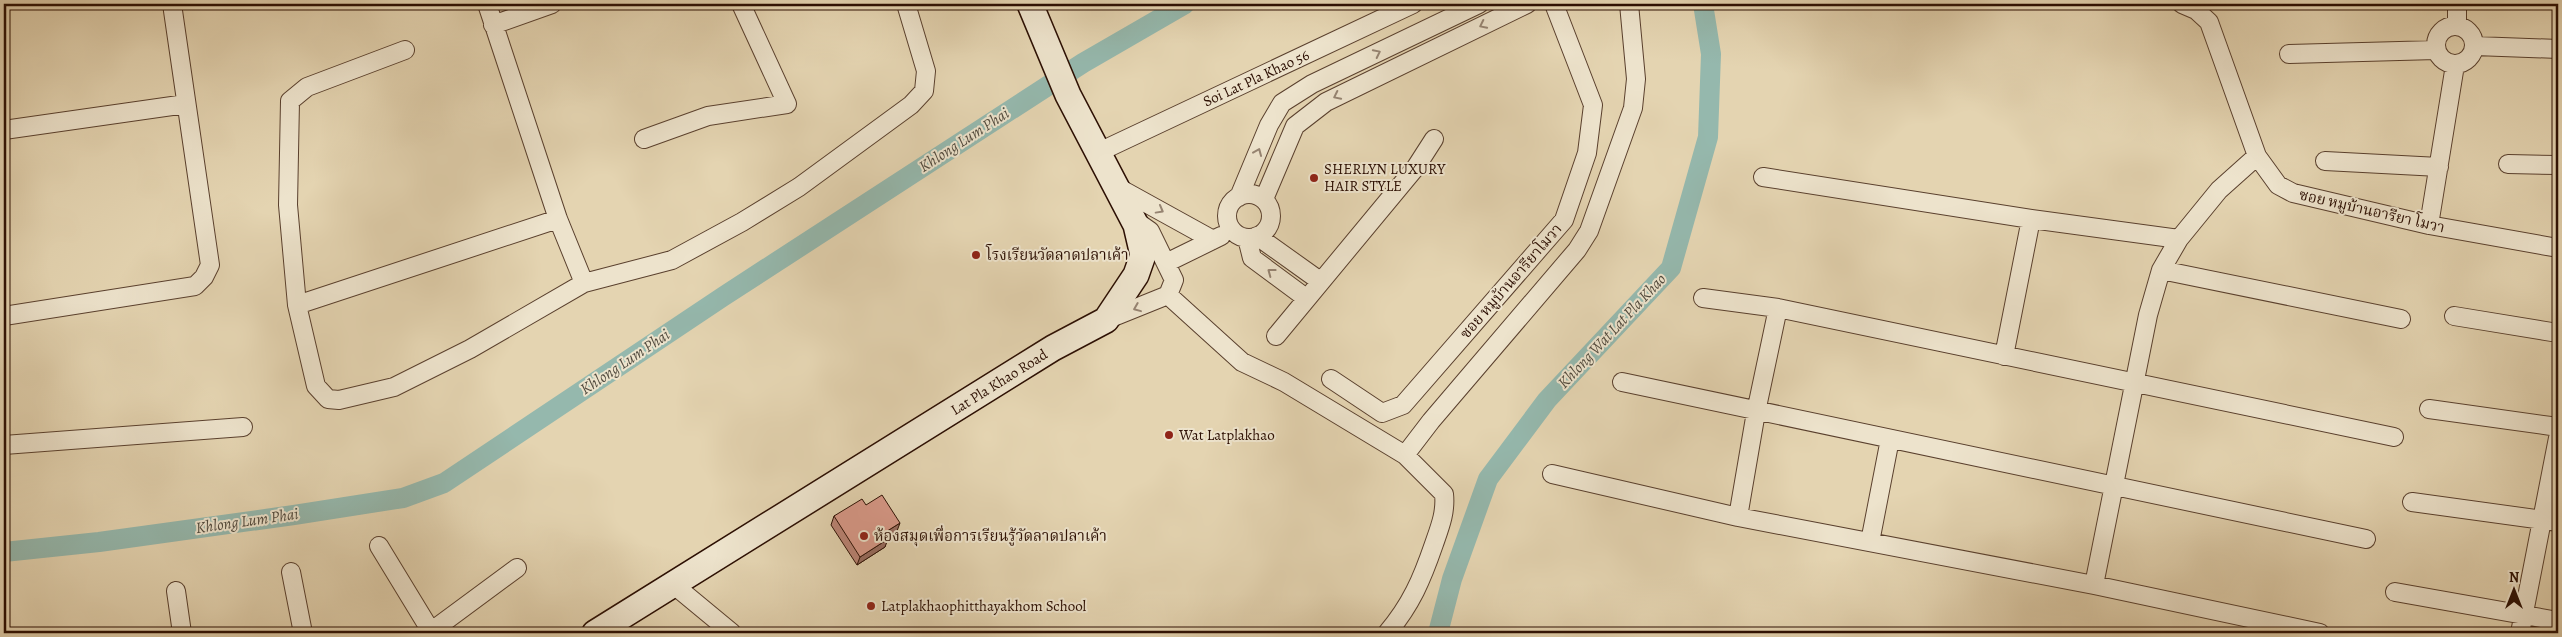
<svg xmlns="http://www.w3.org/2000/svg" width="2562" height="637" font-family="Alegreya,'Noto Serif Thai',serif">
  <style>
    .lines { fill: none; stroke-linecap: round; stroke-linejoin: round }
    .canal { stroke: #95b8ad; stroke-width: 20 }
    .minor-casing { stroke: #5a402e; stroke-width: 20 }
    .secondary-casing { stroke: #2c0f03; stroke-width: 28 }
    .minor { stroke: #ede3cc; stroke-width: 18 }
    .secondary { stroke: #ede3cc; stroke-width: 25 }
    .wall { fill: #bb8476; stroke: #2c0f03 }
    .shaded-wall { fill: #986b60; stroke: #2c0f03 }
    .building { fill: #d99989; stroke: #2c0f03 }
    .oneway { stroke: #968472 }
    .poi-dot { fill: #8f2418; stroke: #ede3cc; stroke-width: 2 }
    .labels { text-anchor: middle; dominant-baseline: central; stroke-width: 4; stroke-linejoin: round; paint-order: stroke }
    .street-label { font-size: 15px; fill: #2c0f03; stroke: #ede3cc }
    .poi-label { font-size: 15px; fill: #2c0f03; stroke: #ede3cc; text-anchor: start }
    .water-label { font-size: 16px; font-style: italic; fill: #514a3e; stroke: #ede3cc }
  </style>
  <rect width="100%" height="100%" fill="#e4d4b1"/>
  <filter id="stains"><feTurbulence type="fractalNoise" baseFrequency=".004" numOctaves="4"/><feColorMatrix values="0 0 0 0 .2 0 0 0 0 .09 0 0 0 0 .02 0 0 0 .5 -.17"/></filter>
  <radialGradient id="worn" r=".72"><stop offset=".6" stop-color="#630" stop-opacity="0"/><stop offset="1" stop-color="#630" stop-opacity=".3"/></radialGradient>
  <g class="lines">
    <!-- canal -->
    <path class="canal" d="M4,552L99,542L294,515L403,498L444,483L724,296L1083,63L1185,4
      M1438,633L1452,579L1488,479L1547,400L1671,268L1708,137L1711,54L1703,4"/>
    <defs>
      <path id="minor" d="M487,4L558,219L584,283
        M2182,4L2196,10L2209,22L2257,156L2278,185L2293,193L2429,225L2558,248
        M2457,4V26
        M493,25L552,4
        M2436 45a19 19 0 1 1 38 0a19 19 0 1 1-38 0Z
        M2475,46L2558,49
        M405,50L307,87L290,101L288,205L297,305L316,386L328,399L339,400L394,387L470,349L584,283L672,260L742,222L799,187L911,105L924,91L926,71L906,4
        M2289,54L2436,50
        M4,130L186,104
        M644,139L708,116L787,104L741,4
        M1099,152L1413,4
        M2325,161L2439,167
        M2508,164L2558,165
        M1763,177L2031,219L2179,239
        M1117,187L1213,240
        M1227 216a22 22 0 1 1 44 0a22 22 0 1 1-44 0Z
        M1239,197L1269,125L1282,103L1312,84L1479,4
        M1264,199L1295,126L1326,102L1527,4
        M2429,225L2455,65
        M1257,236L1320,281
        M1247,238L1252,258L1306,298
        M1166,263L1221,236
        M2161,270L2401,319
        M1168,295L1242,362L1284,382L1405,455L1444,494C1446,512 1440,527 1434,544C1422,579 1411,605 1387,633
        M1703,298L1778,308L2394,437
        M297,305L558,219
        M4,316L195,286L204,277L210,265L172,4
        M2454,316L2558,333
        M1106,320L1168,295L1174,280L1150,231L1133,219
        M1276,336L1416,167L1434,139
        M2004,356L2031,219
        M1331,379L1382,413L1403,405L1564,220L1587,153L1593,105L1554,4
        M1622,382L2366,539
        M2429,409L2558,427
        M4,445L243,427
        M1405,455L1431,421L1577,250L1589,231L1633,108L1636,79L1629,4
        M1552,474L1738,517L2094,585L2320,633
        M2412,502L2558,522
        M1738,517L1756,412L1778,308
        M1870,542L1890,439
        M379,546L432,633
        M291,572L303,633
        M674,585L732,633
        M2094,585L2148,315L2161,270L2179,239L2219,190L2257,156
        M176,591L182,633
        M2395,592L2558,621
        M429,633L517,568
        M2520,633L2558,438"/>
      <path id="secondary" d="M595,633L1053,348L1106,320L1136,275L1143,255L1136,225L1068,95L1030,4"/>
    </defs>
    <!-- minor casing -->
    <use href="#minor" class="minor-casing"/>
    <!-- secondary casing -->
    <use href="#secondary" class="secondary-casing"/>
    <!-- minor -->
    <use href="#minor" class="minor"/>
    <!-- secondary -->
    <use href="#secondary" class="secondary"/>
  </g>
  <!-- wall -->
  <path class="wall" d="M866,505L897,531L887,538L885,547L857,565L831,525L834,516Z"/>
  <!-- shaded-wall -->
  <path class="shaded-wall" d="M900,523L897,531L881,541L884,533Z
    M888,539L885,547L857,565L860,557Z"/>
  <!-- building -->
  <path class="building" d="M882,495L900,523L884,533L888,539L860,557L834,516L862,499L866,505Z"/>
  <!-- one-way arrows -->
  <defs><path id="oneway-chevron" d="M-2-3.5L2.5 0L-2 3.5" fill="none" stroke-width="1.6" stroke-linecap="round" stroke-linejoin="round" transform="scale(1.25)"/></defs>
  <g class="oneway">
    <use href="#oneway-chevron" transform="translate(1483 25) rotate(154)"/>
    <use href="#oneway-chevron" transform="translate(1377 53) rotate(-26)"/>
    <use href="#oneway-chevron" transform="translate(1337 96) rotate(154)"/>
    <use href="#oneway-chevron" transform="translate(1258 152) rotate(-67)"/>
    <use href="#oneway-chevron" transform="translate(1160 210) rotate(29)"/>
    <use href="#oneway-chevron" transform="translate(1271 272) rotate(-143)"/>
    <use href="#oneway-chevron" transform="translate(1137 308) rotate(158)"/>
  </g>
  <!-- markers -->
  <g class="poi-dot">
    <circle cx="1314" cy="178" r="5"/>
    <circle cx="976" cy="255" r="5"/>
    <circle cx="1169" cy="435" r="5"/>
    <circle cx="864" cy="536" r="5"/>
    <circle cx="871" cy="606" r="5"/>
  </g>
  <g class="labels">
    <!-- street labels -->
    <g class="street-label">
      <text transform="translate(1256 78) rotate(-25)">Soi Lat Pla Khao 56</text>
      <text transform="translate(2372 211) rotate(13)">ซอย หมูบ้านอารียา โมวา</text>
      <text transform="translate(1511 281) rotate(-49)">ซอย หมูบ้านอารียาโมวา</text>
      <text transform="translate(999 382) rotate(-32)">Lat Pla Khao Road</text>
    </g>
    <!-- poi labels -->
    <g class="poi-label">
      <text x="1324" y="169">SHERLYN LUXURY<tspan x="1324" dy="17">HAIR STYLE</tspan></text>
      <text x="986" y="255">โรงเรียนวัดลาดปลาเค้า</text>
      <text x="1179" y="435">Wat Latplakhao</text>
      <text x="874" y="536">ห้องสมุดเพื่อการเรียนรู้วัดลาดปลาเค้า</text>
      <text x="881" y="606">Latplakhaophitthayakhom School</text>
    </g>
    <!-- water labels -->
    <g class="water-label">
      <text transform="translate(964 140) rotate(-33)">Khlong Lum Phai</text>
      <text transform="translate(1612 331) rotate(-47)">Khlong Wat Lat Pla Khao</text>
      <text transform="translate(625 362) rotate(-34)">Khlong Lum Phai</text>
      <text transform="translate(247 521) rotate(-8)">Khlong Lum Phai</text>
    </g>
  </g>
  <!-- margin -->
  <rect width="2562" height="637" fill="none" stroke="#e4d4b1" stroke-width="20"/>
  <rect x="5" y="5" width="2552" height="627" fill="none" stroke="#2c0f03" stroke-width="2.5"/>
  <rect x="10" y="10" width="2542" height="617" fill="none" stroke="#2c0f03"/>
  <!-- north arrow -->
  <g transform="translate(2514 590)" stroke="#ede3cc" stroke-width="4" paint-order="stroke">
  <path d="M0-4L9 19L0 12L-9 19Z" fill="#2c0f03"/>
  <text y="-8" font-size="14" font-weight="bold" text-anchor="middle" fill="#2c0f03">N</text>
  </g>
  <rect width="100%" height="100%" filter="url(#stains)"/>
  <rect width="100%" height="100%" fill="url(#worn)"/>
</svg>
